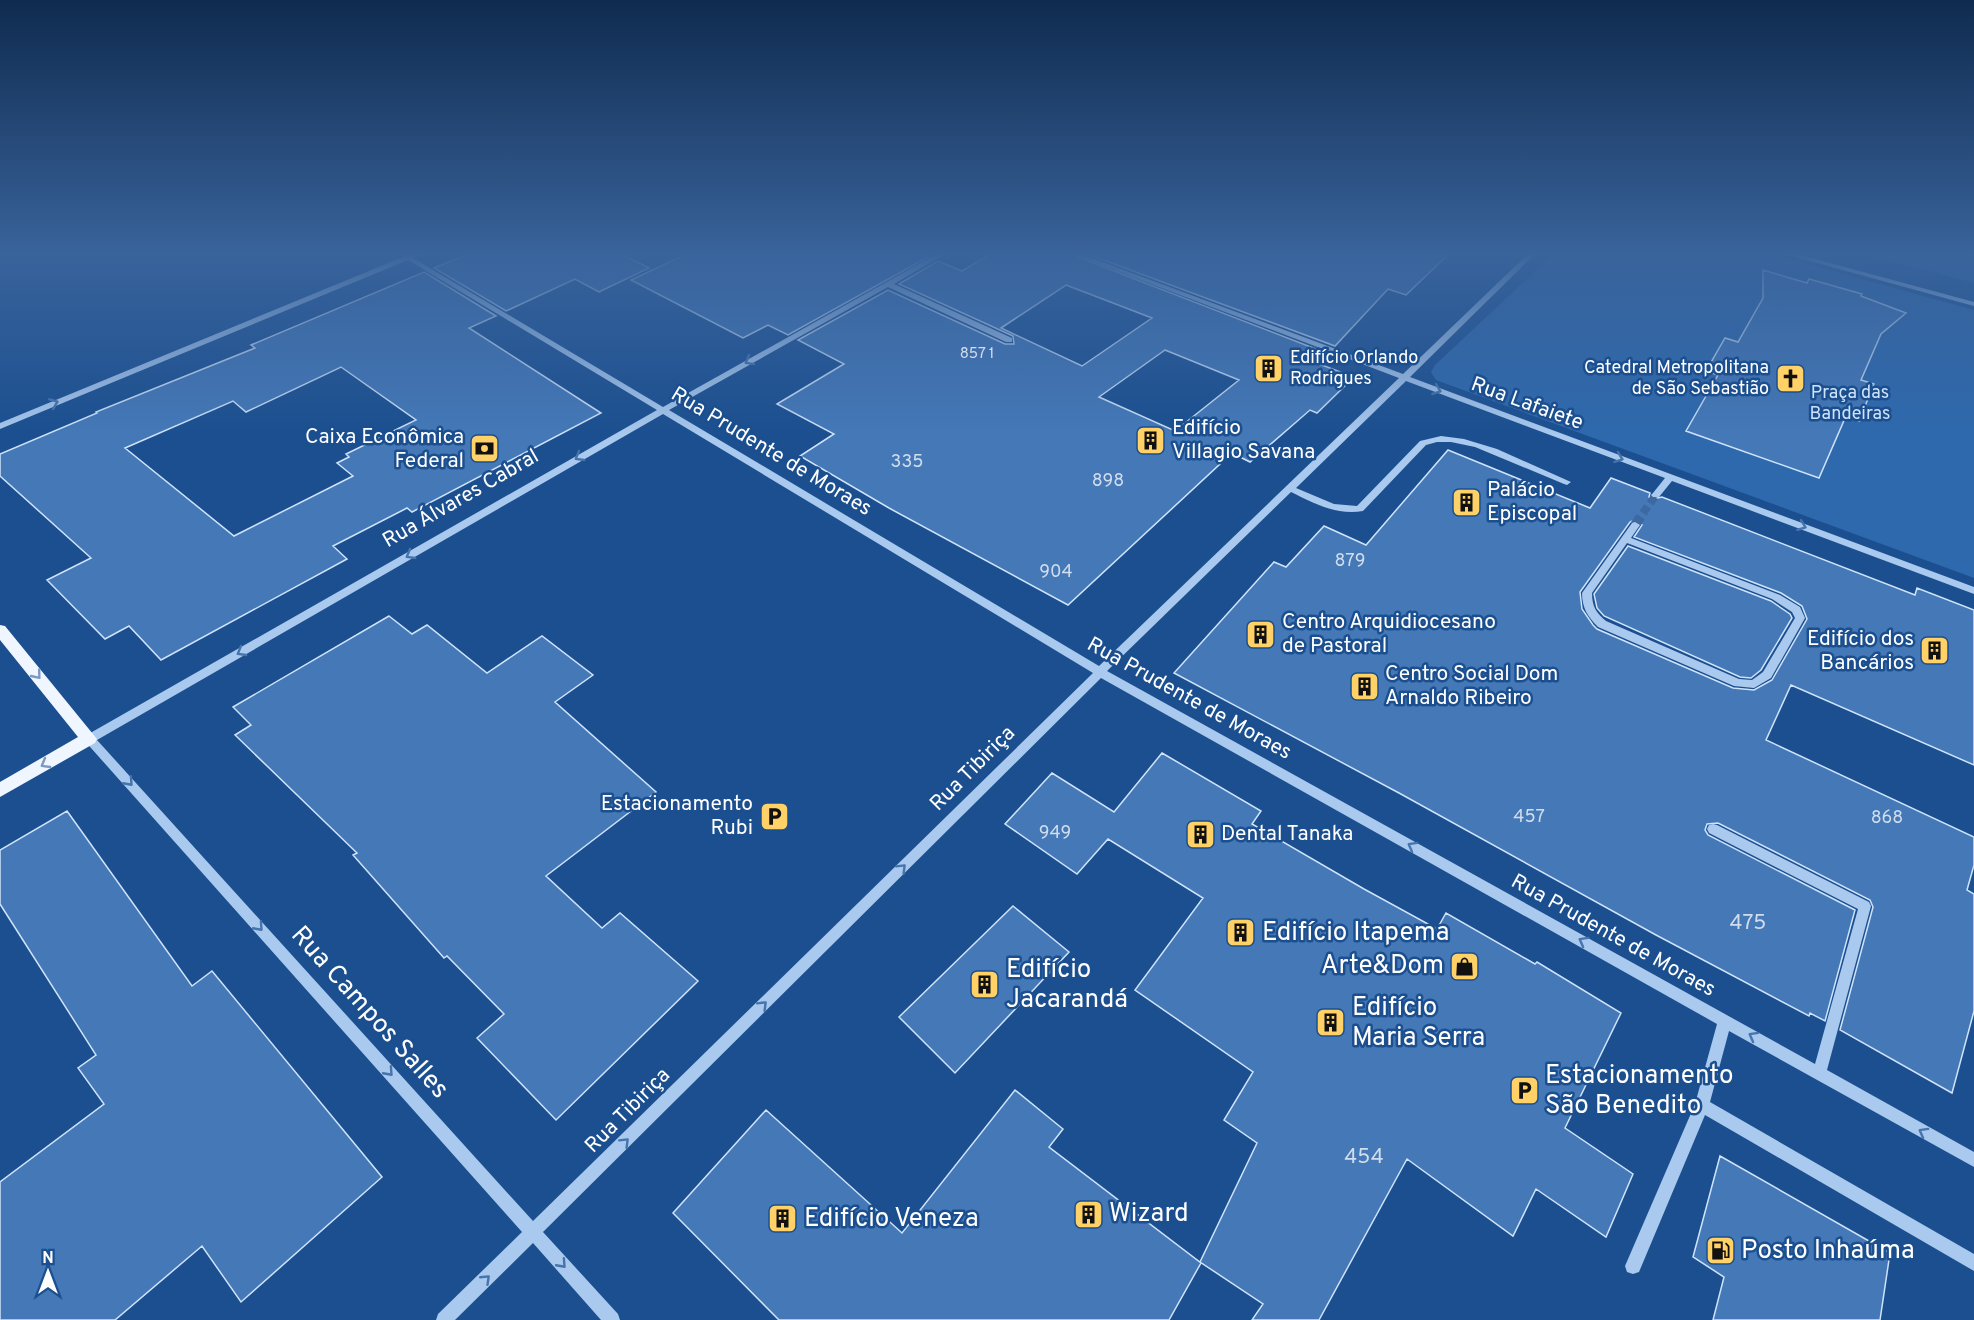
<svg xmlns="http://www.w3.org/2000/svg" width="1974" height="1320" font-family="Overpass,sans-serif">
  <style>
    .green { fill: #2e69ad }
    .building { fill: #4478b7; stroke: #cfe3fa; stroke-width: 1.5; fill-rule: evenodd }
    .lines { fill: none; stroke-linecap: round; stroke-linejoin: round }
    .minor-tunnel-far1 { stroke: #3d69a0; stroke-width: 8; stroke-dasharray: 8 4; stroke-linecap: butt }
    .minor-tunnel { stroke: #3d69a0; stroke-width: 10; stroke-dasharray: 10 5; stroke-linecap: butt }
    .minor { fill: #a9c9ee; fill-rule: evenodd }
    .major { fill: #f0f6ff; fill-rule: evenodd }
    .oneway { stroke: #4674ac }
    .oneway2 { stroke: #7b9ac1 }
    .labels { text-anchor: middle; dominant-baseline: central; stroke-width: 5; stroke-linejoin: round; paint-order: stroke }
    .far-number-label { font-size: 15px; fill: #d0dded }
    .far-poi-label { font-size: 18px; fill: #fff; stroke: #1b4f8f; text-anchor: start }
    .far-park-label { font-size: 18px; fill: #cfe3fa; stroke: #1b4f8f }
    .number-label { font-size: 18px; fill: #d0dded }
    .street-label { font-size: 21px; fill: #fff; stroke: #1b4f8f }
    .poi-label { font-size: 21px; fill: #fff; stroke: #1b4f8f; text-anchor: start }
    .near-number-label { font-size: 21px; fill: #d0dded }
    .near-poi-label { font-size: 26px; fill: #fff; stroke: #1b4f8f; text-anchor: start }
    .near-street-label { font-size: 26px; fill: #fff; stroke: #1b4f8f }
  </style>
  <rect width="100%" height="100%" fill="#1b4f8f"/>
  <!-- green -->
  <path class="green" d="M1557,251H1760L1974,310V578L1436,380L1431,372L1435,365Z
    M1854,251H1974V283Z"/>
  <!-- building -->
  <path class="building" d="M476,251H636L625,256L649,268L599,292L575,279L506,311L434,268Z
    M693,251H914L928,257L788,335L768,325L743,338L631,280Z
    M985,251H1062L1329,354L1319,364L1354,377L1317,413L1310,410L1250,462L1232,453L1068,605L889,508L800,456L834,434L777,404L844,364L798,340L888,290L1005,344H1014L1013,336L899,284L938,261L962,271L989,255L984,254ZM1066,285L1152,318L1082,366L1001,328ZM1165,350L1239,380L1175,431L1099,397Z
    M1079,251H1452L1406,295L1388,289L1335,346Z
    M1763,270L1807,283L1809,279L1862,294L1861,296L1906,313L1881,334L1861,380L1874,384L1859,421L1846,416L1819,478L1686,431L1718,375L1706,371L1725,338L1738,342L1763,298Z
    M424,272L496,316L469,328L601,413L412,512L407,508L333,546L347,559L161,660L129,626L105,639L47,580L91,558L0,476V454L97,413L96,412L255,348L251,345ZM341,367L416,420L346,454L349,457L337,463L353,476L234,536L125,448L233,401L246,412Z
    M1448,450L1590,508L1611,478L1650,493L1649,497L1653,499L1662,497L1915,595L1917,588L1974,610V765L1791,685L1766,740L1974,837V865L1967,890L1974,894V1011L1952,1093L1840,1030L1873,907L1870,900L1718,823L1707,824L1705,830L1708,835L1855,910L1825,1021L1810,1013L1809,1016L1656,935L1399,793L1174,673L1274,562L1286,567L1324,526L1366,545ZM1634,520L1642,525L1634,537L1781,593L1802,606L1807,619L1772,680L1754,690L1733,688L1597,629L1593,625L1582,609L1580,592L1630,522Z
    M1628,546L1771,601L1790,614L1792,618L1761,670L1751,678L1740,677L1604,616L1597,608L1594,594Z
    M389,616L412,634L427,625L487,673L542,636L593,675L555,702L656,792L546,876L602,928L620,913L698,981L556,1120L477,1038L504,1014L447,956L444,958L353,855L357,853L235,735L251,725L233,707Z
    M1162,753L1261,811L1252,824L1364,889L1437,929L1446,913L1535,964L1537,962L1621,1013L1565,1128L1633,1174L1606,1237L1536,1189L1513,1236L1407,1159L1319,1320H1252L1263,1304L1200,1262L1257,1143L1224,1120L1253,1072L1135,990L1203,898L1108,839L1077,874L1005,824L1052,773L1114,812Z
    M67,811L192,986L212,971L382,1177L241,1302L202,1246L115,1320H0V1182L104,1104L78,1068L96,1055L0,904V850Z
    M1013,906L1069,952L955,1073L899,1017Z
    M1015,1090L1063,1129L1049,1147L1201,1263L1169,1320H779L673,1213L766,1110L902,1233Z
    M1720,1156L1890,1253L1880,1320H1713L1724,1277L1693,1257Z"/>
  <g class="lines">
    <!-- minor-tunnel-far1 -->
    <path class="minor-tunnel-far1" d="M1643,513L1656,495"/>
    <!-- minor-tunnel -->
    <path class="minor-tunnel" d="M1635,525L1644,512"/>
    <!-- minor -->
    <path class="minor" d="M394,251H402L408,255L418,251H427L413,258L663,407L942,251H950L894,284L1012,338V342H1006L888,287L669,410L1099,666L1399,378L1064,251H1073L1403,374L1531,251H1538L1410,377L1974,587V594L1672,481L1659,497H1653L1651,495L1653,493L1665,478L1406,381L1296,488L1334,504L1357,506L1420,441L1441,436L1464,439L1497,449L1571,482L1567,485L1564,484L1475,447L1451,442H1437L1426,445L1363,511C1338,516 1313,503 1291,492L1107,671L1815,1064L1858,909L1709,833L1707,829L1709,825L1713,824L1717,825L1869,902L1871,906L1827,1070L1974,1152V1167L1729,1031L1710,1102L1974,1254V1271L1705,1115L1639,1272L1633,1274L1627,1272L1625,1266L1695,1104L1717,1024L1101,678L543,1232L618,1314L620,1320H601L533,1243L455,1320H436L438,1314L522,1232L83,739L85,736L657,410L408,260L0,429V423L403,257ZM663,414L1093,673L533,1221L97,740Z
      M1776,251H1786L1974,302V306L1777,252Z
      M1635,522L1640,525L1631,538L1780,595L1800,607L1805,618L1771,678L1754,688L1734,686L1598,627C1588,617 1582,608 1582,593L1632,523ZM1627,543L1772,599L1792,612L1795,618L1763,672L1752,680L1739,679L1606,621C1596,613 1592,606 1592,593Z"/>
    <!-- major -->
    <path class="major" d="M0,625L5,626L97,739L95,743L0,797V782L78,737L0,640Z"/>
  </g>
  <!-- one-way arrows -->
  <defs><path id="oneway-chevron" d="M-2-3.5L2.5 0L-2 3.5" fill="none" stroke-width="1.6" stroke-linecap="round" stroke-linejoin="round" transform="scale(1.5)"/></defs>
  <g class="oneway">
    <use href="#oneway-chevron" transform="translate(749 361) rotate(151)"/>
    <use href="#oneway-chevron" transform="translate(1437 390) rotate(20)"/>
    <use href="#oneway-chevron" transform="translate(54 403) rotate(-22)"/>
    <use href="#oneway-chevron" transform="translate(579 457) rotate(150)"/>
    <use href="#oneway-chevron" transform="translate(1619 458) rotate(20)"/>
    <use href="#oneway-chevron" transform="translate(1802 526) rotate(20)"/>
    <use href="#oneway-chevron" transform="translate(410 555) rotate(150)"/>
    <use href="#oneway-chevron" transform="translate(241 652) rotate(150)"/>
    <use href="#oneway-chevron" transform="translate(129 782) rotate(48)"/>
    <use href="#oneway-chevron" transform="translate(1412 846) rotate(-151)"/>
    <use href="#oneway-chevron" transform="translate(902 868) rotate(-45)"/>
    <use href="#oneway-chevron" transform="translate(259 927) rotate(48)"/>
    <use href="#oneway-chevron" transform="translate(1583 941) rotate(-151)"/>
    <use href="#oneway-chevron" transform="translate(763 1005) rotate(-45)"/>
    <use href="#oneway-chevron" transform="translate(1753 1036) rotate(-151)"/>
    <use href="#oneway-chevron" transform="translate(389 1072) rotate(48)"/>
    <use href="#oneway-chevron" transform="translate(1923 1132) rotate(-151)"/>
    <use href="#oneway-chevron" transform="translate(625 1142) rotate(-45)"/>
    <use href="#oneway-chevron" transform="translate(562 1264) rotate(48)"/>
    <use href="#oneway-chevron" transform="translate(486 1279) rotate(-44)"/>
  </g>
  <g class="oneway2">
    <use href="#oneway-chevron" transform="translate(37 675) rotate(51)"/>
    <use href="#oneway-chevron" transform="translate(45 764) rotate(150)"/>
  </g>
  <!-- sky -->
  <linearGradient id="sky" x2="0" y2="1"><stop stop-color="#0f2b4f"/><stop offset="0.58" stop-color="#39639b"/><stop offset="1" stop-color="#39639b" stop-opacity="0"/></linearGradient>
  <rect width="1974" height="436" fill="url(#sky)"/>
  <!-- icons -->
  <defs>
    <symbol id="building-square" viewBox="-11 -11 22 22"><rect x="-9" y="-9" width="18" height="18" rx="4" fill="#ffd166" stroke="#1b4f8f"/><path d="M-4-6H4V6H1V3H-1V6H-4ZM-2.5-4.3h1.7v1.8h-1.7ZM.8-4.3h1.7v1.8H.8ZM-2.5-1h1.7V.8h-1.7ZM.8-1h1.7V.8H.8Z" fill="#111"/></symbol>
    <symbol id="church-square" viewBox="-11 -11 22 22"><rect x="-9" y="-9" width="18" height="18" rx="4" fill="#ffd166" stroke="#1b4f8f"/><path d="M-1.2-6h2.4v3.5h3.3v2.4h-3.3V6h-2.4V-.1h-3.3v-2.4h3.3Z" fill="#111"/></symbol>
    <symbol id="bank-square" viewBox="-11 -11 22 22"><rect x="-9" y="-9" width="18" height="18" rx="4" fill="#ffd166" stroke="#1b4f8f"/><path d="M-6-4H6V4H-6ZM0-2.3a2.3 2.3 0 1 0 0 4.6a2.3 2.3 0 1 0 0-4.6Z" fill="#111"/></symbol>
    <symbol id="parking-square" viewBox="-11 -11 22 22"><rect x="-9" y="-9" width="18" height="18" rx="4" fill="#ffd166" stroke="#1b4f8f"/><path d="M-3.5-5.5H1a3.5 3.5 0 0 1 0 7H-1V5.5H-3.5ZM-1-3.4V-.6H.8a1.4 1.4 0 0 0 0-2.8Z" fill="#111"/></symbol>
    <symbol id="shop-square" viewBox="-11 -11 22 22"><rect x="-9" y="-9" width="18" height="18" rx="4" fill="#ffd166" stroke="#1b4f8f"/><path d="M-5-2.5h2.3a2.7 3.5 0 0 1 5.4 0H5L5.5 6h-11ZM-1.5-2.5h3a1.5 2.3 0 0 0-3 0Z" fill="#111"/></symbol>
    <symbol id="fuel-square" viewBox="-11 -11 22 22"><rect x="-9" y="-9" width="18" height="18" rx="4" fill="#ffd166" stroke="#1b4f8f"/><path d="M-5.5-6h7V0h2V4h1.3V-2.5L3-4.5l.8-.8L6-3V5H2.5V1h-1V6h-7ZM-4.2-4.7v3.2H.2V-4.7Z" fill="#111"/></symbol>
  </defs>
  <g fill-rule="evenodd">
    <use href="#building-square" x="1252" y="352" width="33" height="33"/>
    <use href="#church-square" x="1774" y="362" width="33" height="33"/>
    <use href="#building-square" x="1134" y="424" width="33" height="33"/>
    <use href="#bank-square" x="468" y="432" width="33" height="33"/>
    <use href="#building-square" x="1450" y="486" width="33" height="33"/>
    <use href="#building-square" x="1244" y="618" width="33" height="33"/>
    <use href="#building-square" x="1918" y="634" width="33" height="33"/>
    <use href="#building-square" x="1348" y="670" width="33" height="33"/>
    <use href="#parking-square" x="758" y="800" width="33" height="33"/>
    <use href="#building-square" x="1184" y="818" width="33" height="33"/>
    <use href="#building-square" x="1224" y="916" width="33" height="33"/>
    <use href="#shop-square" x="1448" y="950" width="33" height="33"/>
    <use href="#building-square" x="968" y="968" width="33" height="33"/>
    <use href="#building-square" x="1314" y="1006" width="33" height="33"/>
    <use href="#parking-square" x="1508" y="1074" width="33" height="33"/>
    <use href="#building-square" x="1072" y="1198" width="33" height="33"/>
    <use href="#building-square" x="766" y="1202" width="33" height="33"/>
    <use href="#fuel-square" x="1704" y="1234" width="33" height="33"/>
  </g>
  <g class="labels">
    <!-- far-number labels -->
    <g class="far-number-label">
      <text x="977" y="354">857 1</text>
    </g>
    <!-- far-poi labels -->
    <g class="far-poi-label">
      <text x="1290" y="358">Edifício Orlando<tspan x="1290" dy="21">Rodrigues</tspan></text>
      <text x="1769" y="368" text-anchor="end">Catedral Metropolitana<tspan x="1769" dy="21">de São Sebastião</tspan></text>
    </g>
    <!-- far-park labels -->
    <g class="far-park-label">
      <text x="1850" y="393">Praça das<tspan x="1850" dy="21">Bandeiras</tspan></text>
    </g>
    <!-- number labels -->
    <g class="number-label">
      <text x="907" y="462">335</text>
      <text x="1108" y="481">898</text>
      <text x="1350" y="561">879</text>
      <text x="1056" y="572">904</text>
      <text x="1529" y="817">457</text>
      <text x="1887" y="818">868</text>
      <text x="1055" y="833">949</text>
    </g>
    <!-- street labels -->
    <g class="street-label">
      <text transform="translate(1527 404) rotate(20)">Rua Lafaiete</text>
      <text transform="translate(771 452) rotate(31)">Rua Prudente de Moraes</text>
      <text transform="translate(461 499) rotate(-30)">Rua Álvares Cabral</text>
      <text transform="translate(1189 699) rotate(29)">Rua Prudente de Moraes</text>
      <text transform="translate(973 769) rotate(-45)">Rua Tibiriça</text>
      <text transform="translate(1613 936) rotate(29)">Rua Prudente de Moraes</text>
      <text transform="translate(628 1111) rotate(-45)">Rua Tibiriça</text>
    </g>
    <!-- poi labels -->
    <g class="poi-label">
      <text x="1172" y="428">Edifício<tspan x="1172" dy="24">Villagio Savana</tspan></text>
      <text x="464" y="437" text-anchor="end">Caixa Econômica<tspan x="464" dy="24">Federal</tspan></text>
      <text x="1487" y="490">Palácio<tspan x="1487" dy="24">Episcopal</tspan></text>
      <text x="1282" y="622">Centro Arquidiocesano<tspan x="1282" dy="24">de Pastoral</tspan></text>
      <text x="1914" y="639" text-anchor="end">Edifício dos<tspan x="1914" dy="24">Bancários</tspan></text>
      <text x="1385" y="674">Centro Social Dom<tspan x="1385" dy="24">Arnaldo Ribeiro</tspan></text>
      <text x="753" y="804" text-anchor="end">Estacionamento<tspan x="753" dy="24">Rubi</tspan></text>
      <text x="1221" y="834">Dental Tanaka</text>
    </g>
    <!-- near-number labels -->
    <g class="near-number-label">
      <text x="1748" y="923">475</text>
      <text x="1364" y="1157">454</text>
    </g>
    <!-- near-poi labels -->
    <g class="near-poi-label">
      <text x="1262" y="933">Edifício Itapema</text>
      <text x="1444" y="966" text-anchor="end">Arte&amp;Dom</text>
      <text x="1006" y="970">Edifício<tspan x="1006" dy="30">Jacarandá</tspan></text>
      <text x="1352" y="1008">Edifício<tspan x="1352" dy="30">Maria Serra</tspan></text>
      <text x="1545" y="1076">Estacionamento<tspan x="1545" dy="30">São Benedito</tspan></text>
      <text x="1109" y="1214">Wizard</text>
      <text x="804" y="1219">Edifício Veneza</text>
      <text x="1741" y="1251">Posto Inhaúma</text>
    </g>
    <!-- near-street labels -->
    <g class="near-street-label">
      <text transform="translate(369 1013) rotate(48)">Rua Campos Salles</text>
    </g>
  </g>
  <!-- north arrow -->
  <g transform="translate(48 1272)" stroke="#1b4f8f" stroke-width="4.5" paint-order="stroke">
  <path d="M0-4.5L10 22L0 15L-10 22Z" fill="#ffffff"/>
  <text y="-9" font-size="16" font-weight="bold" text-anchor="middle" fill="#ffffff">N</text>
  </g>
</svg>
